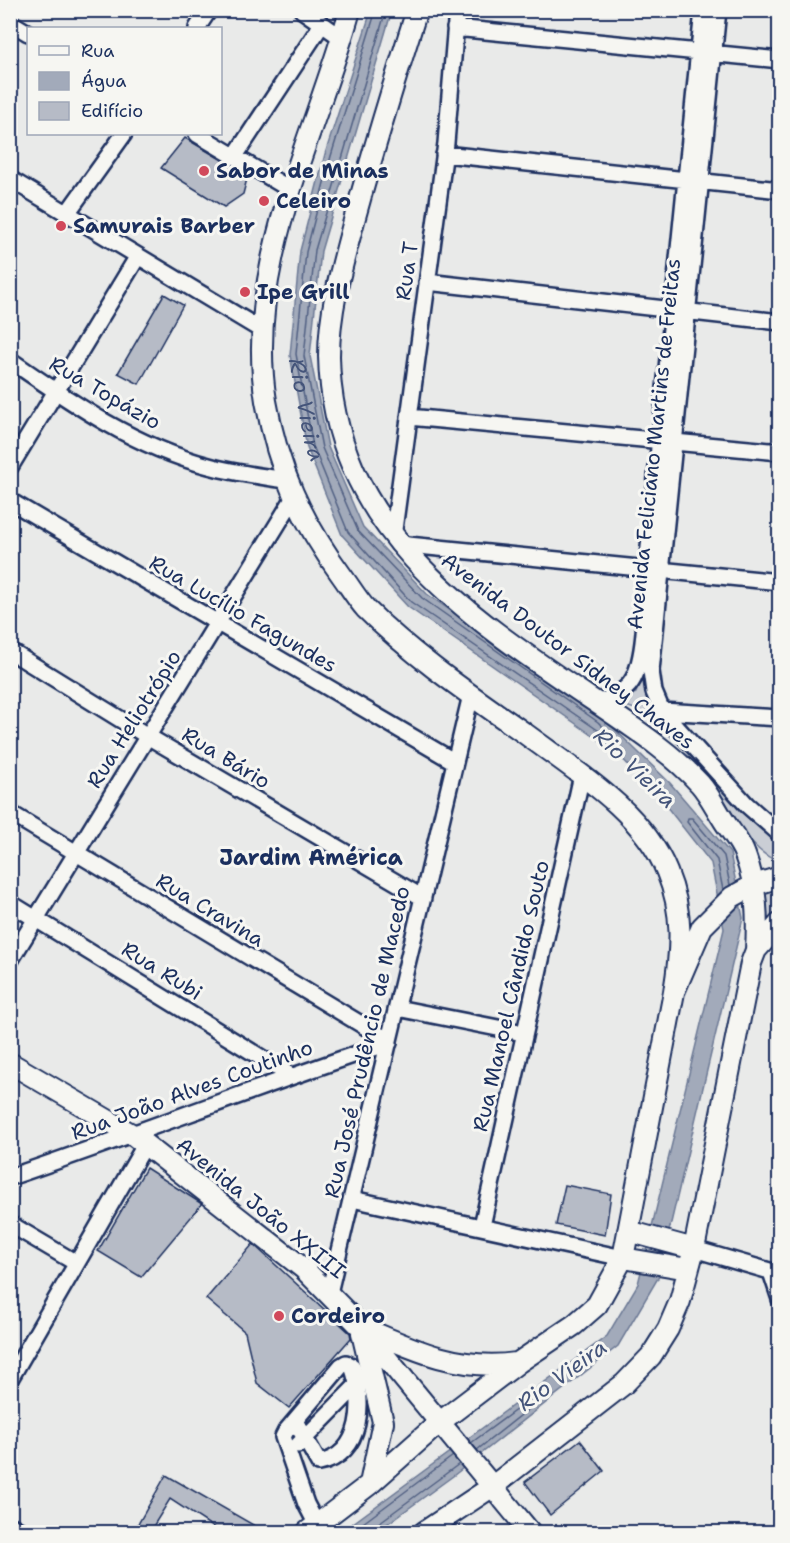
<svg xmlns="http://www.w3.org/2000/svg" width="790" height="1543" font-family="'Shantell Sans',sans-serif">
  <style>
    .green { fill: #caced5; stroke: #727e9a; stroke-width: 1.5 }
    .water { fill: #a2aaba; stroke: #6c7995; stroke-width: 1.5 }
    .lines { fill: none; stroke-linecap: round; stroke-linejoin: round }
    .shore { stroke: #516083; stroke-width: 1.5 }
    .building { fill: #b6bbc6; stroke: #1b2f5e; stroke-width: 1.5 }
    .minor-casing { stroke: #1b2f5e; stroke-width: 20 }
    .major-casing { stroke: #1b2f5e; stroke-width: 24 }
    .minor { stroke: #f6f6f2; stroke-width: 15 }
    .major { stroke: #f6f6f2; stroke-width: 20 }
    .poi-dot { fill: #d1495b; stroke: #f6f6f2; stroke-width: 2 }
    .labels { text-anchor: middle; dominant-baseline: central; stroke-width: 6; stroke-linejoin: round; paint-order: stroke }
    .poi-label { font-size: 21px; font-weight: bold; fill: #1b2f5e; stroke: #f6f6f2; text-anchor: start }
    .street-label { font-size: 21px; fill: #1b2f5e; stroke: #f6f6f2 }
    .water-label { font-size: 22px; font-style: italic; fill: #44547a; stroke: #f6f6f2 }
    .neighbourhood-label { font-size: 22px; font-weight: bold; fill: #1b2f5e; stroke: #f6f6f2 }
  </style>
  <rect width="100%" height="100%" fill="#e9eae9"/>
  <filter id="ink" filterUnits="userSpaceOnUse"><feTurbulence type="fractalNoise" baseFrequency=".0167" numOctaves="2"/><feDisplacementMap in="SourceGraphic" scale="12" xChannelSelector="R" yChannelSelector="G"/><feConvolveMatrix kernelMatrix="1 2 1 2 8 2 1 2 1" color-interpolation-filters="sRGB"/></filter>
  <g filter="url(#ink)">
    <!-- green -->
    <path class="green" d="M646,661L645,683L651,701L752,819L779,844V862C743,848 733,808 711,779C701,766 658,722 645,714C637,709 625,706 615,702L636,693Z
      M779,883V912L768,922L766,899L762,890Z"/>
    <!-- water -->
    <path class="water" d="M392,10L321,251L310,356L328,447L363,527L427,594L602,717L670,783L730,853L743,918L658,1278L618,1346L453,1476L376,1532H341L607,1336L638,1284L724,929L711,863L659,797L615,751L408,607L342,535L307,448L290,355L300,251L325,154L371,11Z"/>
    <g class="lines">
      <!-- shore -->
      <g class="shore">
        <path id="s1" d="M376,10L331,156L306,252L296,354L313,446L348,532L411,602L605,735L607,731L598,722L422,598L358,531L322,448L304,356L315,250L386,10"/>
        <path d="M723,890L717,860L687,822L688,818H692L724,856L730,885"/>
        <path d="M471,1443L536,1395L540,1396V1400L477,1450"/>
        <path d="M351,1532L453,1456"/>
        <path d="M373,1532L376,1525L459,1464"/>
      </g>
    </g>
    <!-- building -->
    <path class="building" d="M185,138L248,175L243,194L224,207L161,168Z
      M164,294L183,305L139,384L118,373Z
      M146,1168L202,1204L141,1277L98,1251Z
      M565,1185L611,1194L605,1235L556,1225Z
      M253,1244L350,1333L351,1338L289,1408L257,1383L245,1332L206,1299Z
      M580,1440L604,1471L550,1515L525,1482Z
      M166,1475L267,1533H222L170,1499L149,1533H133Z"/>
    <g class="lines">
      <defs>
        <path id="minor" d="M302,10L342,38
          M718,10L651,671L654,692L662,711L747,805L780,834
          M10,22L28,33
          M197,28L209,10
          M455,28L780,60
          M197,134L291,190
          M444,154L780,190
          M235,156L322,24
          M10,179L263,331
          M68,212L124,134
          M427,282L780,322
          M10,360C72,403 135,447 209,466C234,473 260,476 286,480
          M409,417L780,452
          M10,467L138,256
          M10,501L455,762
          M393,537L446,143L457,10
          M398,544L780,582
          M10,651L149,737L423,898
          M597,703C609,699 620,695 629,685C648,663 645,597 647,567L703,10
          M662,711L780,718
          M10,813L389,1041
          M10,903L291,1076
          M10,961L293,499
          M397,1008L523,1033
          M10,1177C137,1134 262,1085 389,1043
          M352,1199L623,1258
          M10,1224L76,1263
          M482,1226L582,775
          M694,1249L780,1274
          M771,1272L780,1299
          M329,1293L471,695
          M10,1379L145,1145
          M295,1421L319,1463C363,1455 365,1400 352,1366L346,1363L341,1366L286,1431L283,1437L306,1504L317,1525
          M298,1445L359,1383
          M10,1525L22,1532"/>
        <path id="major" d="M350,10C315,137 244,266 266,401C278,470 301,520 342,576C350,587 357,599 366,609C414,657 472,696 527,735C577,772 643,812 667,872C684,913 681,950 674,992
          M417,10C395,79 374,148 355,217C343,262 329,309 329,356C332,528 469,617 597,703C632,727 671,752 700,784C709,794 716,809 724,821C731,832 741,843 745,855C757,887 758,917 756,950
          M10,1063L133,1135L304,1269L361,1327L530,1532
          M628,1231L694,1249
          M623,1258L688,1269
          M366,1329C416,1351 461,1371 516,1363
          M362,1333L383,1422L370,1484
          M307,1532L370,1484L440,1422L519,1362L574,1325L597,1305L623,1258L674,992L702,927L732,897L754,885L780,877
          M424,1532L493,1486L624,1384L651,1356L668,1329L680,1301L694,1249L751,963L756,950L780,923"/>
      </defs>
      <!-- minor casing -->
      <use href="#minor" class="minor-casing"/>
      <!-- major casing -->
      <use href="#major" class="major-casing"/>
      <!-- minor -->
      <use href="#minor" class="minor"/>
      <!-- major -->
      <use href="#major" class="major"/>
    </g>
  </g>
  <!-- markers -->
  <g class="poi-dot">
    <circle cx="204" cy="171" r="6"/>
    <circle cx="264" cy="201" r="6"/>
    <circle cx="61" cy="226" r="6"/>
    <circle cx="245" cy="292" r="6"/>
    <circle cx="279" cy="1316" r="6"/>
  </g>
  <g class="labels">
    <!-- poi labels -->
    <g class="poi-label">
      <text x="216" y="171">Sabor de Minas</text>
      <text x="276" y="201">Celeiro</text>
      <text x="73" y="226">Samurais Barber</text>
      <text x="257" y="292">Ipe Grill</text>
      <text x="291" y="1316">Cordeiro</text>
    </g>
    <!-- street labels -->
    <g class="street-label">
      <text transform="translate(407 271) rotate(-82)">Rua T</text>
      <text transform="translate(105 393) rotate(30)">Rua Topázio</text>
      <text transform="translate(654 444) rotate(-84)">Avenida Feliciano Martins de Freitas</text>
      <text transform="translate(243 614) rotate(30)">Rua Lucílio Fagundes</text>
      <text transform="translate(568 651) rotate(37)">Avenida Doutor Sidney Chaves</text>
      <text transform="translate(134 719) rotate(-58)">Rua Heliotrópio</text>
      <text transform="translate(226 758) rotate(31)">Rua Bário</text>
      <text transform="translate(210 910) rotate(31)">Rua Cravina</text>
      <text transform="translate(162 971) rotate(32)">Rua Rubi</text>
      <text transform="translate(511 996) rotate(-77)">Rua Manoel Cândido Souto</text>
      <text transform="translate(367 1042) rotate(-77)">Rua José Prudêncio de Macedo</text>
      <text transform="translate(192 1090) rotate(-20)">Rua João Alves Coutinho</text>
      <text transform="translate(261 1208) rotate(39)">Avenida João XXIII</text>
    </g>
    <!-- water labels -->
    <g class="water-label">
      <text stroke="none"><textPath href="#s1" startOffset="411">Rio Vieira</textPath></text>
      <text transform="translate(635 768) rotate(44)">Rio Vieira</text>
      <text transform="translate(562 1375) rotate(-36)">Rio Vieira</text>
    </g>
    <!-- neighbourhood labels -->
    <g class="neighbourhood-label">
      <text x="311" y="857">Jardim América</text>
    </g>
  </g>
  <!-- margin -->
  <rect width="790" height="1543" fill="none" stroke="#f6f6f2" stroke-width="36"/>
  <rect x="18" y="18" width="754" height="1507" fill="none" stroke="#1b2f5e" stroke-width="2" filter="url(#ink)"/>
  <!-- legend -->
  <rect x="27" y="27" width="195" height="108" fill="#f6f6f2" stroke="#9ea6b7" stroke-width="1.5"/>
  <rect x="39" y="46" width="30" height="9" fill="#f6f6f2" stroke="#9ea6b7" stroke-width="1.5"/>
  <text x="81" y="57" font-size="18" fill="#1b2f5e">Rua</text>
  <rect x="39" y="72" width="30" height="18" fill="#a2aaba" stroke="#9ea6b7" stroke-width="1.5"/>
  <text x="81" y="87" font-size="18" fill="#1b2f5e">Água</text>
  <rect x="39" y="102" width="30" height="18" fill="#b6bbc6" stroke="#9ea6b7" stroke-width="1.5"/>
  <text x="81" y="117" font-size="18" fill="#1b2f5e">Edifício</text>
</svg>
